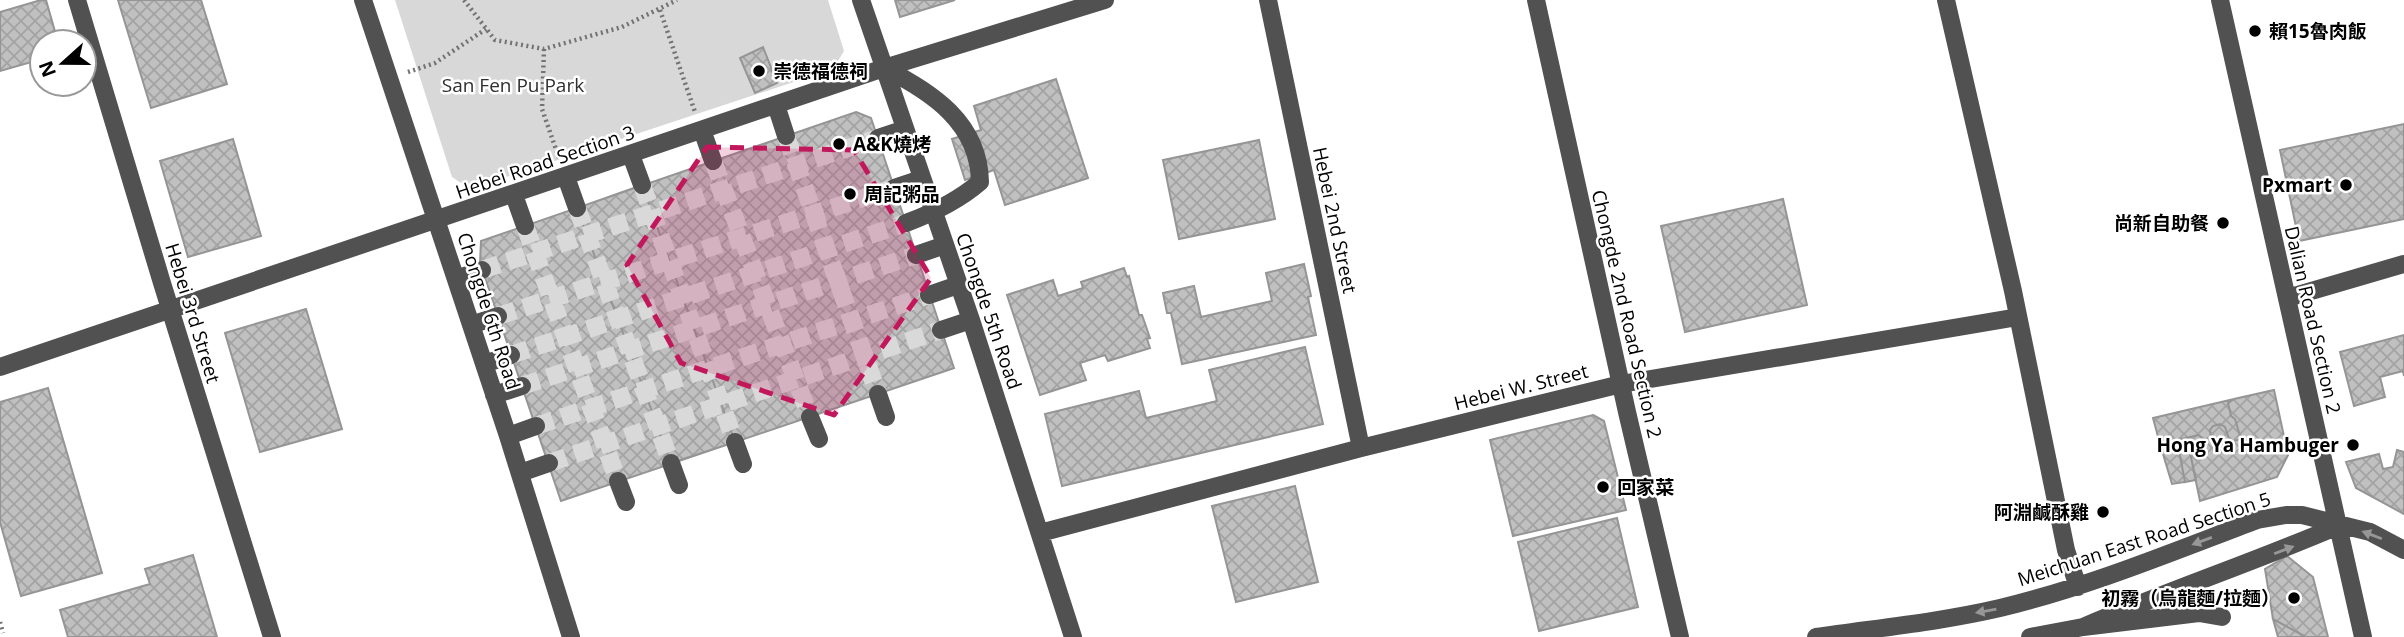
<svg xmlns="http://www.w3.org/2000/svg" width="2404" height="637" font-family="'Open Sans','Noto Sans TC',sans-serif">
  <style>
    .green { fill: #d8d8d8 }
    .building { fill: url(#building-cross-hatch); stroke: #959595; stroke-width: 2 }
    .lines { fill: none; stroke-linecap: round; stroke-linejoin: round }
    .minor-tunnel { stroke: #d9d9d9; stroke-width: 18; stroke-dasharray: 18 9; stroke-linecap: butt }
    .path { stroke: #737373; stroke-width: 4.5; stroke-dasharray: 2 3.5; stroke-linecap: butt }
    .minor { stroke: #515151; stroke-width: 18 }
    .oneway { fill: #979797 }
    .marked { fill: #c2185b; fill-opacity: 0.2; stroke: #c2185b; stroke-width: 5; stroke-dasharray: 14 9; stroke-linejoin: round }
    .poi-dot { fill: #000; stroke: #fff; stroke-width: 2.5 }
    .labels { text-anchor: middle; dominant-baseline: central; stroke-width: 5; stroke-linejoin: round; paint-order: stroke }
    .poi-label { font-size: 19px; font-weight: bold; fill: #000; stroke: #fff; text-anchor: start }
    .park-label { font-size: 19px; fill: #2f2f2f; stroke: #fff }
    .street-label { font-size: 19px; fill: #000; stroke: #fff }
  </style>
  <defs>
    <pattern id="building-cross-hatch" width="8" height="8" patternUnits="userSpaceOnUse" patternTransform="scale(1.75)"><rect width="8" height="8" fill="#c0c0c0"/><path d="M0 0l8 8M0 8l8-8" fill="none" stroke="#a3a3a3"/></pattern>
  </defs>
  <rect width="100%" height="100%" fill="#fff"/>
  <!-- green -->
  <path class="green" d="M395,0H828L844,51L833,69L470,189L452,177Z"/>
  <!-- building -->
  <path class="building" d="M41,0H46L58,42H42V59L0,71V12Z
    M118,0H201L227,84L151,108Z
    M895,0H955L900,17Z
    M763,47L777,83L755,93L740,58Z
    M1056,79L1088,178L1005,205L994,170L965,180L952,139L981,130L974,106Z
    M856,112L871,118L954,368L561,501L480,263L481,241Z
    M2404,124V219L2299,241L2280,150Z
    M233,139L261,236L188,257L160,161Z
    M1259,140L1275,219L1179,239L1163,160Z
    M642,185L735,442L671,463L577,208Z
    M1783,199L1807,305L1685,332L1661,226Z
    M1304,264L1311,296L1308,297L1316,335L1182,364L1171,313H1167L1163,293L1194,286L1201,317L1272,301L1266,273Z
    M1124,268L1127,277L1129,276L1139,315H1142L1150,338L1147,339L1150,348L1108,361L1105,355L1080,363L1086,380L1040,395L1007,295L1053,280L1058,296L1083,288L1081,282Z
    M306,309L342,429L260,452L225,333Z
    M2404,335V376L2403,371L2380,377L2385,397L2354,406L2340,352Z
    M1305,347L1323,424L1062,486L1045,414L1139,391L1146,418L1217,401L1209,370Z
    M48,388L102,573L21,596L0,522V402Z
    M2274,390L2288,455L2277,477L2200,501L2188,443L2191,437L2198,435L2204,439L2211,438L2210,430L2213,426L2220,424L2225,427L2230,442L2241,439L2235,419L2231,416L2228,403L2234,399Z
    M2234,399L2228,403L2231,416L2235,419L2241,439L2230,442L2225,427L2220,424L2213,426L2210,430L2211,438L2204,439L2198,435L2160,444L2153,418Z
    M1593,415L1604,421L1626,510L1513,536L1490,440Z
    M2191,437L2188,443L2196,480L2185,482L2177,440Z
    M2177,440L2185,482L2172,484L2160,444Z
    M2397,450L2404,452V514L2356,488L2346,462L2379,454L2383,469L2393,467Z
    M1295,486L1318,582L1236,602L1212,506Z
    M1617,518L1638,607L1539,631L1518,542Z
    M193,555L217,637H68L60,610L150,584L145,569Z
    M2287,556L2313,577L2328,637H2306L2273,619L2265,569Z
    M2273,619L2306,637H2278Z"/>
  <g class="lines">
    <!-- minor-tunnel -->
    <path class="minor-tunnel" d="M786,136L878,394
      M713,161L810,417
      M642,185L735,442
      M577,208L671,463
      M525,226L618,481
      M482,270L878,138
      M498,316L894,188
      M511,355L906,223
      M522,386L916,255
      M536,426L929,295
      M549,463L941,330"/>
    <!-- path -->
    <path class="path" d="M464,0L495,40L544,49L622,27L677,0
      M660,10L695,112
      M544,49L542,109L559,158
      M408,72L435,63L486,29
      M0,622L3,633"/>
    <!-- minor -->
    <path class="minor" d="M77,0L162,283L272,637
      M363,0L508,436L571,637
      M861,0L971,320L1073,637
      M1268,0L1361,448
      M1536,0L1627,412L1680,637
      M1946,0L2013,291L2066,550L2078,587
      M2220,0L2363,637
      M884,68C932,92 979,123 980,182C958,201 933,213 906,223
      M776,105L786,136
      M702,130L713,161
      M878,138L905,129
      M631,155L642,185
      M566,177L577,208
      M894,188L921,179
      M514,195L525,226
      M916,255L945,245
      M456,279L482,270
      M929,295L958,285
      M2287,298L2404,264
      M471,325L498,316
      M941,330L971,320
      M484,364L511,355
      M0,367L884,68L1105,0
      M878,394L886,417
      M494,395L522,386
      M810,417L819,439
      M508,436L536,426
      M735,442L743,464
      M671,463L679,485
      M520,473L549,463
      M618,481L626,502
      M1040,533L1361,448L1621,384L2018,317
      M2083,627C2167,591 2254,562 2338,526
      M1816,637C1877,628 1940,622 2000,608C2088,587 2172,552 2257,520L2286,515H2302L2370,532L2404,550
      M2030,637L2083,627L2199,613L2222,617"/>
  </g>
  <!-- one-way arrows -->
  <defs><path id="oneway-solid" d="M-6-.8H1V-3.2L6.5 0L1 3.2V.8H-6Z" transform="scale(1.75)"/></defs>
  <g class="oneway">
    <use href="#oneway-solid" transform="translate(2372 535) rotate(-159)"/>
    <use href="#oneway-solid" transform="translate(2202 541) rotate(160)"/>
    <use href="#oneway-solid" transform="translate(2284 550) rotate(-21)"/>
    <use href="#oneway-solid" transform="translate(1986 611) rotate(170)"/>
  </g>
  <!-- marked area -->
  <path class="marked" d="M707,147L854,150L931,278L834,415L681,363L627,265Z"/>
  <!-- markers -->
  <g class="poi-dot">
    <circle cx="2255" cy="31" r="7"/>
    <circle cx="759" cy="71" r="7"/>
    <circle cx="839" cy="144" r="7"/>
    <circle cx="2346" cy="185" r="7"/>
    <circle cx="850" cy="194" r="7"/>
    <circle cx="2223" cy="223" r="7"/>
    <circle cx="2353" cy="445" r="7"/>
    <circle cx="1603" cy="487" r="7"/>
    <circle cx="2103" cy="512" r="7"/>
    <circle cx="2294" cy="598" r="7"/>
  </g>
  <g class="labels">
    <!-- poi labels -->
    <g class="poi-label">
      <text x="2269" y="31">賴15魯肉飯</text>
      <text x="773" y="71">崇德福德祠</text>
      <text x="853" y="144">A&amp;K燒烤</text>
      <text x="2332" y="185" text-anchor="end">Pxmart</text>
      <text x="864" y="194">周記粥品</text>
      <text x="2209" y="223" text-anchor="end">尚新自助餐</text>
      <text x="2339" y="445" text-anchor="end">Hong Ya Hambuger</text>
      <text x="1617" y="487">回家菜</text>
      <text x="2089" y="512" text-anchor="end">阿淵鹹酥雞</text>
      <text x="2280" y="598" text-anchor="end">初霧（烏龍麵/拉麵）</text>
    </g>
    <!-- park labels -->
    <g class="park-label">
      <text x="513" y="85">San Fen Pu Park</text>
    </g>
    <!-- street labels -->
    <g class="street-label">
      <text transform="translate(545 162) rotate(-19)">Hebei Road Section 3</text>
      <text transform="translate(1335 220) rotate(78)">Hebei 2nd Street</text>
      <text transform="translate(489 311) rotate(72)">Chongde 6th Road</text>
      <text transform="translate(989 311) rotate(71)">Chongde 5th Road</text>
      <text transform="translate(193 313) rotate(73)">Hebei 3rd Street</text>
      <text transform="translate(1627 314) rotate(77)">Chongde 2nd Road Section 2</text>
      <text transform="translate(2313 320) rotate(77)">Dalian Road Section 2</text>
      <text transform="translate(1521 387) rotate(-14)">Hebei W. Street</text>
      <text transform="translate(2144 539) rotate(-18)">Meichuan East Road Section 5</text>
    </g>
  </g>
  <!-- north arrow -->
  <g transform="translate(63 63) rotate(249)"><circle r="33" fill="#ffffff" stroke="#999999" stroke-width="2"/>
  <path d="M0-5L12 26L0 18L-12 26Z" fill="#000000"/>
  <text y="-10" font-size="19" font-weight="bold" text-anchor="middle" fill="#000000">N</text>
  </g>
</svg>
